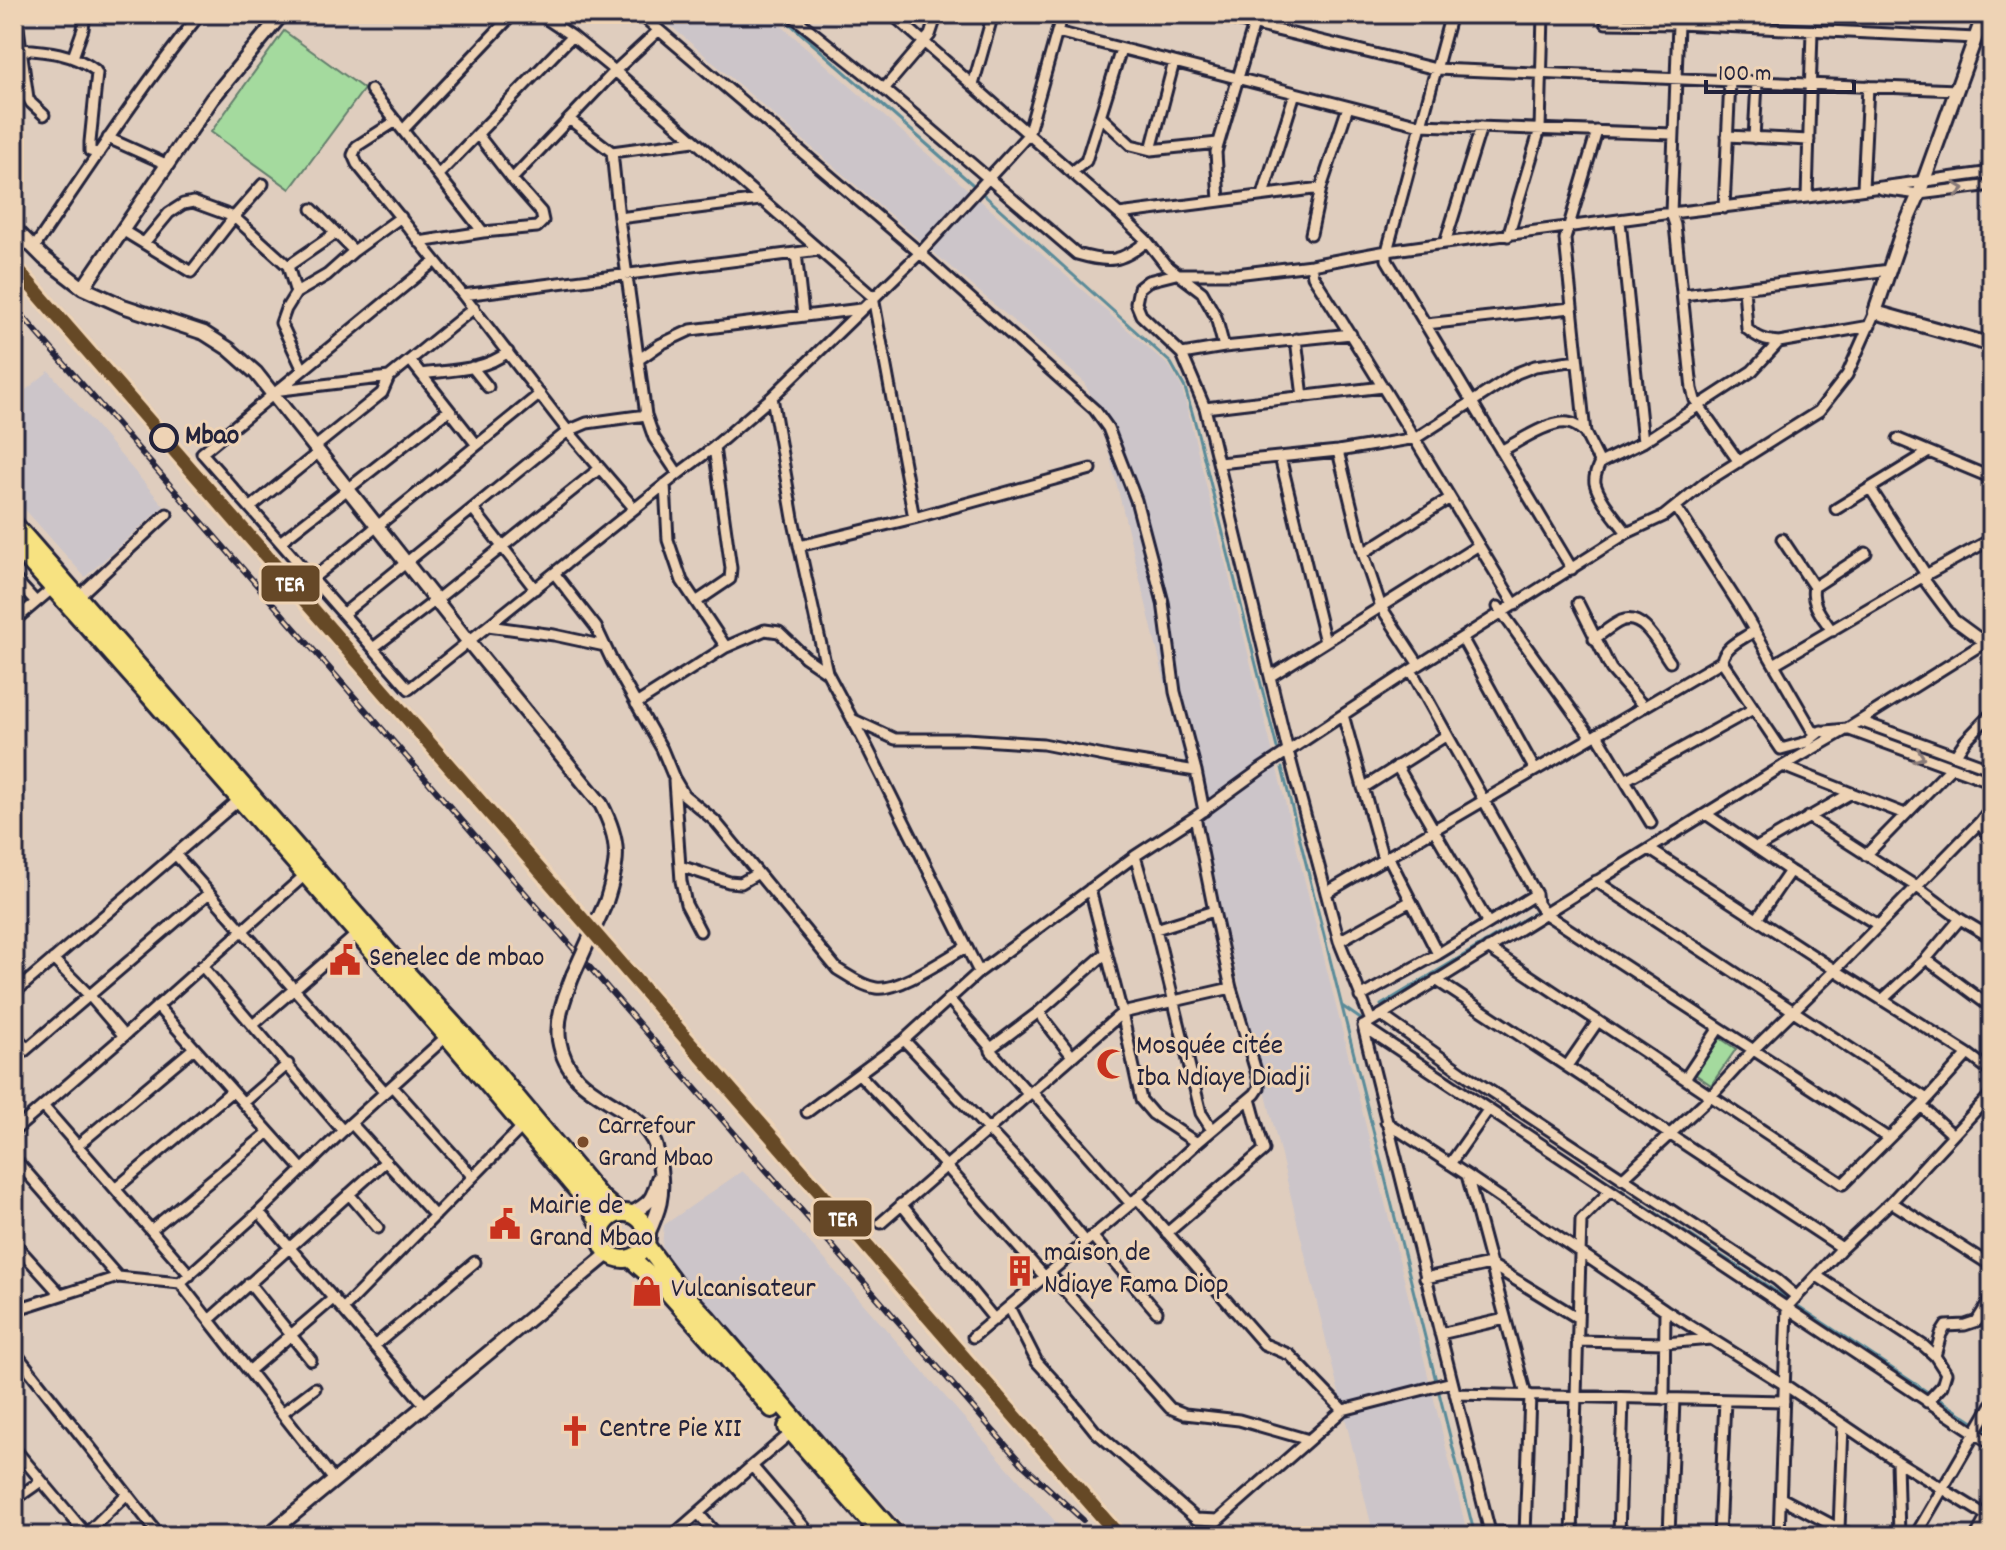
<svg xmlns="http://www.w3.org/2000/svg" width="2006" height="1550" font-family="Dekko,sans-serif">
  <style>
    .built { fill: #ccc5c9 }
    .green { fill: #a4da9e; stroke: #637e6c; stroke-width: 2 }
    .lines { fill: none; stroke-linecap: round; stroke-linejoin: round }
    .stream { stroke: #5a8b99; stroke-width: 3 }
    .street-casing { stroke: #22223b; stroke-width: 15 }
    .secondary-casing { stroke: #22223b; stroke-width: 18 }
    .highway-casing { stroke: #22223b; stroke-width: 22 }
    .street { stroke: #eed3b5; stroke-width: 9 }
    .secondary { stroke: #eed3b5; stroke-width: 12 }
    .highway { stroke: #f7e281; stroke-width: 16 }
    .rail-casing { stroke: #22223b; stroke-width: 6 }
    .rail { stroke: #eed3b5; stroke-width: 3; stroke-dasharray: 9; stroke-linecap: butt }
    .secondary-bridge-casing { stroke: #22223b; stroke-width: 18; stroke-linecap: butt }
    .secondary-bridge { stroke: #eed3b5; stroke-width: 12 }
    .rail-1-casing { stroke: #eed3b5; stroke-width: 20 }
    .rail-1 { stroke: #664827; stroke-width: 14 }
    .oneway { stroke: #887a78 }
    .stop-dot { fill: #eed3b5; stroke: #22223b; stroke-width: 4 }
    .bus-dot { fill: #7a4b2a; stroke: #eed3b5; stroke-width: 3 }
    .labels { text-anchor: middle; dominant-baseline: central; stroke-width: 6; stroke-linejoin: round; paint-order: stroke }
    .bus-label { font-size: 26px; fill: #22223b; stroke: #eed3b5; text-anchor: start }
    .stop-label { font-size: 28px; font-weight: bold; fill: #22223b; stroke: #eed3b5; text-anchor: start }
    .poi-label { font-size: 28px; fill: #22223b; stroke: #eed3b5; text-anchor: start }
    .line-badge { stroke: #eed3b5; stroke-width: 3 }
    .badge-label { font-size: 22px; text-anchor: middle; font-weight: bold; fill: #fff }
  </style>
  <rect width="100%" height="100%" fill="#dfcdbe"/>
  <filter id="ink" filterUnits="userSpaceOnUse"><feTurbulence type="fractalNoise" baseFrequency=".0125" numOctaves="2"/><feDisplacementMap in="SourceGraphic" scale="16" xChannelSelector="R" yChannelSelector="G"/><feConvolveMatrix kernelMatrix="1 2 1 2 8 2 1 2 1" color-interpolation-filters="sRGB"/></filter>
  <g filter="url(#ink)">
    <!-- built -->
    <path class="built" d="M657,14H768L1170,367L1182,388L1468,1536H1374L1098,408L1083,381Z
      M49,371L164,506L85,577L14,497V400Z
      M742,1171L766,1193L1068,1536H913L676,1269L662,1246L664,1225Z"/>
    <!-- green -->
    <path class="green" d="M284,31L364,89L290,189L211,132Z
      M1717,1036L1736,1049L1711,1085L1692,1072Z"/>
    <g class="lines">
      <!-- stream -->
      <path class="stream" d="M779,14L972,184
        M984,195L1171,363L1185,388L1196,426L1277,748
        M1892,740L1992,776
        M1282,768L1475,1536
        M1381,1005L1632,854
        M1342,1006L1362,1020
        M1377,1030L1789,1300
        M1795,1304L1929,1393
        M1937,1398L1975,1423
        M1983,1428L1992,1433"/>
      <defs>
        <path id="street" d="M16,14L28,98L31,103L44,115
          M539,14L572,36L615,71L873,297L914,518
          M640,14L920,253L1095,410L1108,428L1136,500L1163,602L1175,692L1196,771L1204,811
          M790,14L884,89L1077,254C1108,263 1121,263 1147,241
          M892,14L1119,214L1147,241L1165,264L1202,292L1216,317L1224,347
          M1211,14L1436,69L1957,90
          M1451,14L1387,251V260L1572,569
          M1497,14L1542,17
          M1667,14L1678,24L1671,213L1675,225L1692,389L1695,400L1739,462
          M1606,23L1678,24L1976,38
          M1057,32L1420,125L1673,134
          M20,49C47,51 73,53 95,70L97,73L90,142V151L99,153
          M73,57L83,29L85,14
          M973,85L993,14
          M884,89L930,35L937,14
          M371,90L483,232
          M1100,116L1131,145L1151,150L1218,143
          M569,119L612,152L694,141
          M396,121L357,146L353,155L357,164L463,295L568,431L634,508
          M403,130L513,14
          M1597,131L1565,239L1585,433L1600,463C1597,470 1594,476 1595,483C1599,500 1617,519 1627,533
          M1727,136L1809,140
          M108,138L166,164
          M1754,138L1757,82
          M1151,150L1174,62
          M612,152L619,218L646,415L654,438L678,474
          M1072,172L1086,161L1121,49
          M438,175L572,36
          M512,179L615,71L659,30
          M1863,188L1868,86
          M1882,189L1919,194L1992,185
          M1263,195L1295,93
          M1807,197L1812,30
          M1219,201L1216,152L1257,14
          M1724,208L1730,81
          M312,209L354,251
          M1119,214L1321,188
          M619,218L760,200
          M1620,221L1643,442
          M122,230L191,272L234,217L263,184
          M1311,234L1321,188L1348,107
          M1508,236L1540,129L1543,14
          M419,242L483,232L537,227L543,221L541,212L512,179L478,135
          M144,243L169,213L183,204L193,202L234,217L288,266L296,293
          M1445,243L1481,127
          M34,248C88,169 140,89 200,14
          M796,253L803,315
          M435,261L202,453L409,689L678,474L714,447L772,397L920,253L1028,135L1062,14
          M1311,265L1313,276C1383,384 1448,495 1515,605
          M288,266L336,233
          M1744,288L1747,329C1758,338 1765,341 1779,342L1870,326
          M463,295L819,250
          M1683,295L1890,270
          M1426,324L1571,308
          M1296,339L1303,397
          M1182,354L1224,347L1351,334
          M410,360L477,445
          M638,360L661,344L691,330L861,309
          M472,367L488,387
          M303,370L281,323L286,309L296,293L327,275L354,251L401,217
          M421,374C451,370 483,371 508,352
          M281,390L389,377
          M772,397L793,518L827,672L866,745L979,972
          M1205,408L1383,387
          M1898,439L1992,478
          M315,447L382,393L389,377L474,308
          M1338,451L1363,553L1381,607L1419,665
          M1501,451C1518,442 1550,420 1568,423C1575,424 1580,428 1585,433
          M1280,457L1325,642
          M1219,463L1338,451L1416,438L1517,373L1535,366L1577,360
          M1600,463L1643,442L1752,371L1779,342
          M665,484L668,540L682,581L726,647
          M1870,488L1927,576
          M1676,507L1743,611L1812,730L1816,732L1847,729L1992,782
          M250,508L319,452
          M473,509L535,589
          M1836,509L1929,452
          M1782,539L1814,587
          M280,542L449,410
          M799,546L914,518L1091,469
          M1363,553L1450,498
          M554,573L596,627L612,661L662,749L674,778L684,795L715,821L837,969C849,976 862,986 876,988C898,992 946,958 966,947
          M1922,577L1954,620L1984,642
          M14,578L36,602
          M312,579L540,394
          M79,596L167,514
          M696,602L730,579L731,568L714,447
          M1578,603L1611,669L1644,707
          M1498,607L1591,737
          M343,614L568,431L587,423L646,415
          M14,621L54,587
          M488,626L554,635L605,646
          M1832,631C1823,617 1810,604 1814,587L1866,553
          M1462,638L1535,770
          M1594,639C1603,633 1612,625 1621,621C1644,612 1659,647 1670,662
          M373,648L436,600L599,469
          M1722,661L1781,749L1807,742L1821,731
          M1774,664L1922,577L1992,539
          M1271,676L1479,545
          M636,704L726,647L765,630L779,632L805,657L827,672
          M1343,715L1383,859
          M852,719L895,739H966L1043,744L1114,758L1196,771
          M1860,721L1992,769
          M1597,734L1651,823
          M1955,756L1965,741L1992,713
          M1397,766L1488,923
          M1783,766L1851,793
          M1625,780L1753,709
          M674,781L681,881L686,904L700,931
          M1363,788L1447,735
          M1706,814L1790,871L1878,925
          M1195,817L1214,911
          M1808,817L1917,887L1960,919L1992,938
          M1979,823L1992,839
          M1756,848L1851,793L1905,814
          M1649,849L1835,970L1968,1054L1992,1072
          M175,854L385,1092
          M1866,855L1951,768
          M1135,856L1156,929L1201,1113L1212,1130
          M1388,856L1438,954
          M680,866L729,882L741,883L758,873
          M1596,881L1927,1099
          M1090,889L1122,1013L1141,1100L1153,1114L1197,1143
          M1326,893L1722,661C1724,646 1743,639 1754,631
          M1536,894L1537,903L1544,913L1888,1138
          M1757,919L1790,871
          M1339,941L1411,901
          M1488,948L1843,1184L1921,1106L1968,1054
          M53,959L89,995L124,1036
          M1926,959L1992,1008
          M202,966L343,1131
          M1436,980L1842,1248
          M14,993L240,799
          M1360,997L1438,954L1536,894L1411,670
          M949,999L991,1048
          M1882,1000L1926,959L1960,919
          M157,1006L302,1169
          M1040,1011L1044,1020L1072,1056
          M1381,1015L1463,1073L1777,1280L1797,1297
          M1371,1021L1339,941L1288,751L1205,408L1182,354L1141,315L1136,303L1139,288L1148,281L1176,274H1236L1311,265L1387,251L1445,243L1671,213L1807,197L1992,172
          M253,1025L357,934
          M1365,1025L1783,766L1847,729L1992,638
          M1363,1026L1992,1444
          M1363,1026L1491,1536
          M14,1034L27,1049
          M904,1040L1040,1185L1086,1242
          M14,1060L209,893
          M1567,1066L1598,1021
          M859,1074L947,1167L1045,1277
          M1685,1079L1719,1028
          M392,1086L473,1177
          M1032,1092L1131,1204
          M1029,1094L991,1051V1048L1040,1011L1106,953
          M243,1103L288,1064
          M43,1106L190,1275
          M1921,1106L1952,1134
          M807,1112L904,1040L979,972L1135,856L1195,817L1261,769L1411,670L1627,533L1664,516L1706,482L1819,411L1847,375L1875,312
          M1386,1122L1467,1175L1665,1310L1785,1385L1897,1461L1992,1519
          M351,1123L435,1216
          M14,1131L124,1036L305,875
          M77,1146L194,1048
          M14,1158L118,1277
          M1450,1164L1488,1110
          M1467,1175L1526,1395
          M1622,1179L1711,1096L1753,1050L1835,970L1979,823L1992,807
          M115,1189L232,1091
          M349,1194L378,1228
          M1137,1198L1264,1344L1290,1355L1343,1410
          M1891,1202L1992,1266
          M901,1204L995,1320
          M259,1212L425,1405
          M881,1223L1122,1013L1231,988
          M151,1230L269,1132
          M1167,1233L1264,1150L1250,1099
          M1092,1236L1157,1312
          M14,1243L61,1295
          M1049,1273L1170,1408L1185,1414L1239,1420L1309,1440
          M1817,1276L1924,1346L1935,1356L1946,1373L1942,1386L1927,1402
          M1425,1278L1490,1264L1578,1318
          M180,1283L334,1480
          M249,1283L311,1360
          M1009,1307L1037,1362L1058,1385L1095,1431L1196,1519L1218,1520L1343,1410L1452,1382
          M343,1309L523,1126
          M14,1310L118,1277L180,1283L259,1212L351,1123L447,1036
          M209,1320L386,1161
          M1440,1334L1505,1319
          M973,1337L1132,1203L1197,1143L1255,1094L1259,1088V1081L1231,988L1214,911L1156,929
          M1577,1341L1665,1343L1711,1339
          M374,1346L475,1262
          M14,1351L160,1536
          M1935,1356L1941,1334L1946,1326L1965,1325L1977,1321L1992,1297
          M249,1371L334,1298
          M1455,1394L1784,1401
          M1664,1399L1665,1310
          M282,1413L315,1388
          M792,1432L752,1466L812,1536
          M14,1448L86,1534L126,1495
          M1897,1461L1899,1536
          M1781,1498L1853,1536
          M14,1500L41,1481
          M698,1513L718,1536
          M1839,1529L1843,1425
          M1490,1531L1541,1536
          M1525,1534L1530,1395
          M14,1535L15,1536
          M672,1536L752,1466
          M1572,1536L1581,1220L1610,1191
          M1619,1536L1623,1398
          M1669,1536L1674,1399
          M1719,1536L1725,1400
          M1779,1536L1787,1307L1842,1248L1891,1202L1992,1093
          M1915,1536L1992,1404
          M1976,1536L1987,1516"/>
        <path id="secondary" d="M1984,14L1919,194L1901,235L1875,312L1992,345
          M14,228L44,258L83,288L123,306L204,333L229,349L256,373L468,641L601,804C621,842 619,862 606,902
          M83,288L212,99L282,14
          M573,975C565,996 556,1017 559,1040C569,1100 629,1097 653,1140C658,1149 658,1159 660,1169C664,1196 659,1210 648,1234
          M630,1214C649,1204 653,1200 658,1179
          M267,1536L608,1254"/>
        <path id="highway" d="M14,524L403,969L477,1050L599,1196L619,1213
          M14,544L147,693L447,1036L588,1203L602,1227
          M601 1236a23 23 0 1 1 46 0a23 23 0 1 1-46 0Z
          M646,1245L675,1284L707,1318L896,1536
          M631,1259L665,1289L772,1409
          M787,1427L877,1530"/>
      </defs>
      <!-- street casing -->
      <use href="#street" class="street-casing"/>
      <!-- secondary casing -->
      <use href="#secondary" class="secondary-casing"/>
      <!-- highway casing -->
      <use href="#highway" class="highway-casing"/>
      <!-- street -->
      <use href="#street" class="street"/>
      <!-- secondary -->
      <use href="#secondary" class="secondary"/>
      <!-- highway -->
      <use href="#highway" class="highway"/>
      <defs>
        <path id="rail" d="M14,306L1023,1465L1083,1520"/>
      </defs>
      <!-- rail casing -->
      <use href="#rail" class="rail-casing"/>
      <!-- rail -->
      <use href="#rail" class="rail"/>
      <defs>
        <path id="secondary-bridge" d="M573,975L606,902"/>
      </defs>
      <!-- secondary-bridge casing -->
      <use href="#secondary-bridge" class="secondary-bridge-casing"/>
      <!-- secondary-bridge -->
      <use href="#secondary-bridge" class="secondary-bridge"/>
      <defs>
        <path id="rail-1" d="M14,266L1119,1536"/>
      </defs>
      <!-- rail-1 casing -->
      <use href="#rail-1" class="rail-1-casing"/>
      <!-- rail-1 -->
      <use href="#rail-1" class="rail-1"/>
    </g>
    <!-- one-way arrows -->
    <defs><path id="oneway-chevron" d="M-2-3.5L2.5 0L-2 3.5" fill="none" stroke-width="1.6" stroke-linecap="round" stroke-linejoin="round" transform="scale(2)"/></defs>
    <g class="oneway">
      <use href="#oneway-chevron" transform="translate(1959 189) rotate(-7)"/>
      <use href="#oneway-chevron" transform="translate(1919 756) rotate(20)"/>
    </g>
  </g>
  <!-- icons -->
  <defs>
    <symbol id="civic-bare" viewBox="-9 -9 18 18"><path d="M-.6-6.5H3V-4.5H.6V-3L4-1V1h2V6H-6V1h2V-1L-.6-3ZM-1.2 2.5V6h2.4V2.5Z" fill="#c8321e" stroke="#eed3b5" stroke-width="2.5" paint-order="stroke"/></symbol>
    <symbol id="mosque-bare" viewBox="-9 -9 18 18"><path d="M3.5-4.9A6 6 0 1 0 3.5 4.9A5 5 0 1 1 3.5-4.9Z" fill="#c8321e" stroke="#eed3b5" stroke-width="2.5" paint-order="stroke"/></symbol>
    <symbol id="building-bare" viewBox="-9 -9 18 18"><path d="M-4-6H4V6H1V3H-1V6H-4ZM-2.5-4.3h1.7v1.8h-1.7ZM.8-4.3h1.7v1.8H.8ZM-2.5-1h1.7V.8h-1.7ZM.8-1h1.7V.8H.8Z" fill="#c8321e" stroke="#eed3b5" stroke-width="2.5" paint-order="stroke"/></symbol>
    <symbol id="shop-bare" viewBox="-9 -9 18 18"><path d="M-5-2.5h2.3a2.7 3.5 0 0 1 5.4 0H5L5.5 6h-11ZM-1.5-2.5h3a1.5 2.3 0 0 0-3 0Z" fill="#c8321e" stroke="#eed3b5" stroke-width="2.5" paint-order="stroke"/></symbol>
    <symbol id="church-bare" viewBox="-9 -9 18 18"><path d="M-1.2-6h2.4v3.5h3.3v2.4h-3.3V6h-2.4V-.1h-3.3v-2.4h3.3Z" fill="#c8321e" stroke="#eed3b5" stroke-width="2.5" paint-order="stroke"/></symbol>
  </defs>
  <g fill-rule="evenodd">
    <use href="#civic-bare" x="323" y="938" width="44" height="44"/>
    <use href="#mosque-bare" x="1090" y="1042" width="44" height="44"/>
    <use href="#civic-bare" x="483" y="1202" width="44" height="44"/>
    <use href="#building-bare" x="998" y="1249" width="44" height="44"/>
    <use href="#shop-bare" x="625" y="1269" width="44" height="44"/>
    <use href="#church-bare" x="553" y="1409" width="44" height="44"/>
  </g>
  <!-- markers -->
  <circle class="stop-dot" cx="164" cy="438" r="13"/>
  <circle class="bus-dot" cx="583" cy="1142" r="7"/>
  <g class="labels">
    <!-- bus labels -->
    <g class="bus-label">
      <text x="598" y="1127">Carrefour<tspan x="598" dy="32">Grand Mbao</tspan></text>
    </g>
    <!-- stop labels -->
    <g class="stop-label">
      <text x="185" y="438">Mbao</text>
    </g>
    <!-- poi labels -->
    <g class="poi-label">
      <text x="369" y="960">Senelec de mbao</text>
      <text x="1136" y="1048">Mosquée citée<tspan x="1136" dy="32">Iba Ndiaye Diadji</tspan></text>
      <text x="529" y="1208">Mairie de<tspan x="529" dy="32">Grand Mbao</tspan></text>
      <text x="1044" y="1255">maison de<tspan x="1044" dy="32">Ndiaye Fama Diop</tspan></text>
      <text x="671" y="1291">Vulcanisateur</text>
      <text x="599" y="1431">Centre Pie XII</text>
    </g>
  </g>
  <g class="line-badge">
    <rect x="260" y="564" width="61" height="39" rx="8" fill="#664827"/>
    <rect x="812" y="1199" width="61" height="39" rx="8" fill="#664827"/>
  </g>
  <g class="badge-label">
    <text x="290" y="591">TER</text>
    <text x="843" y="1226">TER</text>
  </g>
  <!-- margin -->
  <rect width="2006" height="1550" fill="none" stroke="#eed3b5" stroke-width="48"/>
  <rect x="24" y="24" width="1958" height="1502" fill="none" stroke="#22223b" stroke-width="3" filter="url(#ink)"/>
  <!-- scale -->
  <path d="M1706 80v12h148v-12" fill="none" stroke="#22223b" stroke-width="4"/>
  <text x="1718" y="80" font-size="24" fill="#22223b" stroke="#eed3b5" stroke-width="6" paint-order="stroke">100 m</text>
</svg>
